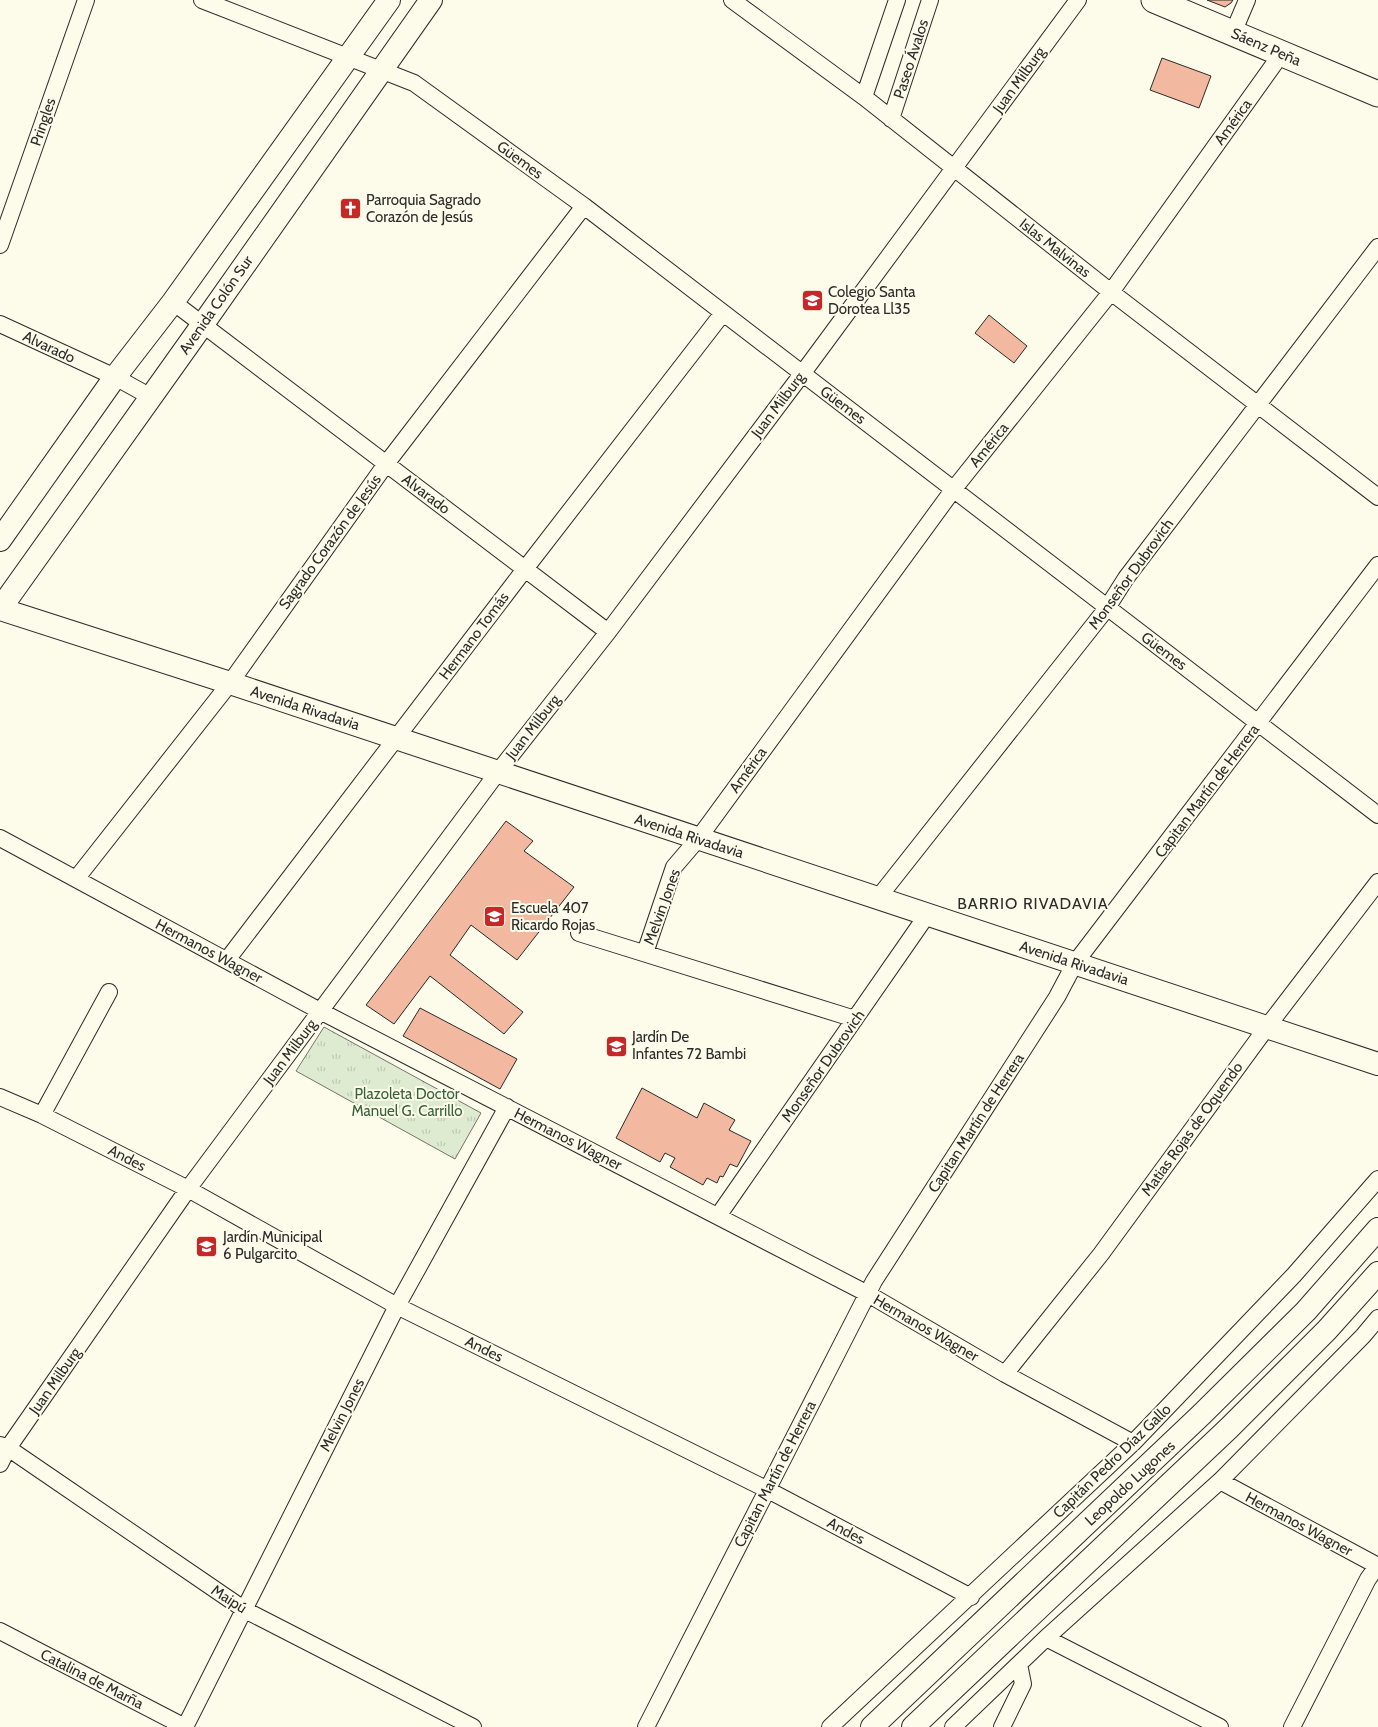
<svg xmlns="http://www.w3.org/2000/svg" width="1378" height="1727" font-family="Cabin,sans-serif">
  <style>
    .park { fill: url(#park-tufts); stroke: #74746e }
    .building { fill: #f2b8a0; stroke: #2b2b2b }
    .lines { fill: none; stroke-linecap: round; stroke-linejoin: round }
    .minor-casing { stroke: #2b2b2b; stroke-width: 18 }
    .secondary-casing { stroke: #2b2b2b; stroke-width: 24 }
    .primary-casing { stroke: #2b2b2b; stroke-width: 27 }
    .minor { stroke: #fdfbea; stroke-width: 16 }
    .secondary { stroke: #fdfbea; stroke-width: 22 }
    .primary { stroke: #fdfbea; stroke-width: 25 }
    .labels { text-anchor: middle; dominant-baseline: central; stroke-width: 4; stroke-linejoin: round; paint-order: stroke }
    .street-label { font-size: 15px; fill: #2b2b2b; stroke: #fdfbea }
    .poi-label { font-size: 15px; fill: #2b2b2b; stroke: #fdfbea; text-anchor: start }
    .park-label { font-size: 15px; fill: #34623c; stroke: #fdfbea }
    .neighbourhood-label { font-size: 16px; letter-spacing: 1px; fill: #2b2b2b; stroke: #fdfbea }
  </style>
  <defs>
    <pattern id="park-tufts" width="24" height="20" patternUnits="userSpaceOnUse" patternTransform="scale(1.25)"><rect width="24" height="20" fill="#deebd1"/><path d="M3 7l-1-3M5 7V3M7 7l1-3M15 17l-1-3M17 17v-4M19 17l1-3" fill="none" stroke="#bfcab4"/></pattern>
  </defs>
  <rect width="100%" height="100%" fill="#fdfbea"/>
  <!-- park -->
  <path class="park" d="M324,1027L481,1113L455,1159L296,1071Z"/>
  <!-- building -->
  <path class="building" d="M1207,0H1233L1231,3L1225,7Z
    M1162,58L1211,76L1199,108L1150,90Z
    M989,315L1027,346L1014,363L975,333Z
    M506,821L533,841L524,851L574,887L517,960L471,925L450,955L523,1012L504,1034L430,976L394,1024L366,1005Z
    M420,1008L517,1059L500,1089L403,1036Z
    M642,1088L697,1118L704,1103L735,1120L729,1130L751,1141L737,1167L730,1164L723,1177L720,1176L717,1183L707,1178L703,1185L670,1167L675,1158L665,1153L660,1162L616,1138Z"/>
  <g class="lines">
    <defs>
      <path id="minor" d="M202,0L414,83L584,206L1378,815
        M732,0L864,97L1111,292L1378,497
        M1233,33L1247,0
        M864,97L897,0
        M891,119L930,0
        M0,245L86,0
        M173,302L608,632
        M0,324L115,377L151,397
        M0,838L320,1011L868,1294L1005,1374L1133,1443
        M76,879L230,683L386,464L584,206
        M878,898L1107,608L1126,578L1378,247
        M579,933L855,1019
        M645,953L674,867L698,839L953,490L1111,292L1282,53
        M227,960L525,569L723,313
        M0,1097L42,1115L188,1189L397,1306L768,1490L971,1597
        M42,1115L109,992
        M718,1216L927,915
        M1005,1374L1101,1254L1267,1027L1378,882
        M0,1445L8,1448L245,1610L473,1727
        M0,1464L8,1448L188,1189L498,772L608,632L802,374L1078,0
        M1220,1481L1378,1566
        M0,1631L185,1727
        M1046,1638L1220,1727
        M185,1727L397,1306L507,1107
        M646,1727L874,1281L1057,997L1075,963L1378,565
        M830,1727L1133,1443L1294,1275L1378,1179
        M953,1727L1046,1638L1220,1481L1363,1336L1378,1318
        M1002,1727L1023,1684L1019,1664
        M1292,1727L1368,1579L1378,1565"/>
      <path id="secondary" d="M431,0L203,324L0,609L230,683L1378,1064
        M0,540L115,377L173,302L389,0
        M872,1727L1201,1415L1306,1311L1378,1229
        M913,1727L1229,1428L1327,1330L1378,1273"/>
      <path id="primary" d="M1154,0L1378,94"/>
    </defs>
    <!-- minor casing -->
    <use href="#minor" class="minor-casing"/>
    <!-- secondary casing -->
    <use href="#secondary" class="secondary-casing"/>
    <!-- primary casing -->
    <use href="#primary" class="primary-casing"/>
    <!-- minor -->
    <use href="#minor" class="minor"/>
    <!-- secondary -->
    <use href="#secondary" class="secondary"/>
    <!-- primary -->
    <use href="#primary" class="primary"/>
  </g>
  <!-- icons -->
  <defs>
    <symbol id="church-square" viewBox="-11 -11 22 22"><rect x="-9" y="-9" width="18" height="18" rx="4" fill="#c62828" stroke="#fdfbea"/><path d="M-1.2-6h2.4v3.5h3.3v2.4h-3.3V6h-2.4V-.1h-3.3v-2.4h3.3Z" fill="#fff"/></symbol>
    <symbol id="school-square" viewBox="-11 -11 22 22"><rect x="-9" y="-9" width="18" height="18" rx="4" fill="#c62828" stroke="#fdfbea"/><path d="M0-5L7-2L0 1L-7-2ZM-4 1L0 2.5L4 1V4Q0 6-4 4Z" fill="#fff"/></symbol>
  </defs>
  <g fill-rule="evenodd">
    <use href="#church-square" x="338" y="196" width="25" height="25"/>
    <use href="#school-square" x="800" y="288" width="25" height="25"/>
    <use href="#school-square" x="482" y="904" width="25" height="25"/>
    <use href="#school-square" x="604" y="1034" width="25" height="25"/>
    <use href="#school-square" x="194" y="1234" width="25" height="25"/>
  </g>
  <g class="labels">
    <!-- street labels -->
    <g class="street-label">
      <text transform="translate(1266 47) rotate(23)">Sáenz Peña</text>
      <text transform="translate(911 59) rotate(-72)">Paseo Ávalos</text>
      <text transform="translate(1019 80) rotate(-54)">Juan Milburg</text>
      <text transform="translate(43 122) rotate(-71)">Pringles</text>
      <text transform="translate(1233 122) rotate(-54)">América</text>
      <text transform="translate(520 160) rotate(36)">Güemes</text>
      <text transform="translate(1055 248) rotate(38)">Islas Malvinas</text>
      <text transform="translate(216 305) rotate(-55)">Avenida Colón Sur</text>
      <text transform="translate(49 347) rotate(25)">Alvarado</text>
      <text transform="translate(778 405) rotate(-53)">Juan Milburg</text>
      <text transform="translate(843 405) rotate(37)">Güemes</text>
      <text transform="translate(989 445) rotate(-51)">América</text>
      <text transform="translate(426 494) rotate(37)">Alvarado</text>
      <text transform="translate(330 542) rotate(-54)">Sagrado Corazón de Jesús</text>
      <text transform="translate(1131 574) rotate(-54)">Monseñor Dubrovich</text>
      <text transform="translate(474 636) rotate(-53)">Hermano Tomás</text>
      <text transform="translate(1164 651) rotate(37)">Güemes</text>
      <text transform="translate(305 708) rotate(18)">Avenida Rivadavia</text>
      <text transform="translate(533 727) rotate(-52)">Juan Milburg</text>
      <text transform="translate(748 770) rotate(-54)">América</text>
      <text transform="translate(1207 791) rotate(-53)">Capitan Martín de Herrera</text>
      <text transform="translate(689 836) rotate(18)">Avenida Rivadavia</text>
      <text transform="translate(662 907) rotate(-70)">Melvin Jones</text>
      <text transform="translate(209 951) rotate(28)">Hermanos Wagner</text>
      <text transform="translate(1074 963) rotate(18)">Avenida Rivadavia</text>
      <text transform="translate(290 1052) rotate(-53)">Juan Milburg</text>
      <text transform="translate(823 1066) rotate(-55)">Monseñor Dubrovich</text>
      <text transform="translate(976 1123) rotate(-57)">Capitan Martín de Herrera</text>
      <text transform="translate(1192 1129) rotate(-54)">Matias Rojas de Oquendo</text>
      <text transform="translate(568 1139) rotate(27)">Hermanos Wagner</text>
      <text transform="translate(127 1158) rotate(27)">Andes</text>
      <text transform="translate(926 1328) rotate(30)">Hermanos Wagner</text>
      <text transform="translate(484 1349) rotate(26)">Andes</text>
      <text transform="translate(55 1381) rotate(-55)">Juan Milburg</text>
      <text transform="translate(342 1415) rotate(-63)">Melvin Jones</text>
      <text transform="translate(1112 1461) rotate(-44)">Capitán Pedro Díaz Gallo</text>
      <text transform="translate(775 1474) rotate(-63)">Capitan Martín de Herrera</text>
      <text transform="translate(1130 1483) rotate(-43)">Leopoldo Lugones</text>
      <text transform="translate(1299 1524) rotate(28)">Hermanos Wagner</text>
      <text transform="translate(846 1531) rotate(28)">Andes</text>
      <text transform="translate(229 1599) rotate(33)">Maipú</text>
      <text transform="translate(92 1679) rotate(27)">Catalina de Marña</text>
    </g>
    <!-- poi labels -->
    <g class="poi-label">
      <text x="366" y="200">Parroquia Sagrado<tspan x="366" dy="17">Corazón de Jesús</tspan></text>
      <text x="828" y="292">Colegio Santa<tspan x="828" dy="17">Dorotea Ll35</tspan></text>
      <text x="511" y="908">Escuela 407<tspan x="511" dy="17">Ricardo Rojas</tspan></text>
      <text x="632" y="1037">Jardín De<tspan x="632" dy="17">Infantes 72 Bambi</tspan></text>
      <text x="223" y="1237">Jardín Municipal<tspan x="223" dy="17">6 Pulgarcito</tspan></text>
    </g>
    <!-- park labels -->
    <g class="park-label">
      <text x="407" y="1094">Plazoleta Doctor<tspan x="407" dy="17">Manuel G. Carrillo</tspan></text>
    </g>
    <!-- neighbourhood labels -->
    <g class="neighbourhood-label">
      <text x="1033" y="903">BARRIO RIVADAVIA</text>
    </g>
  </g>
</svg>
